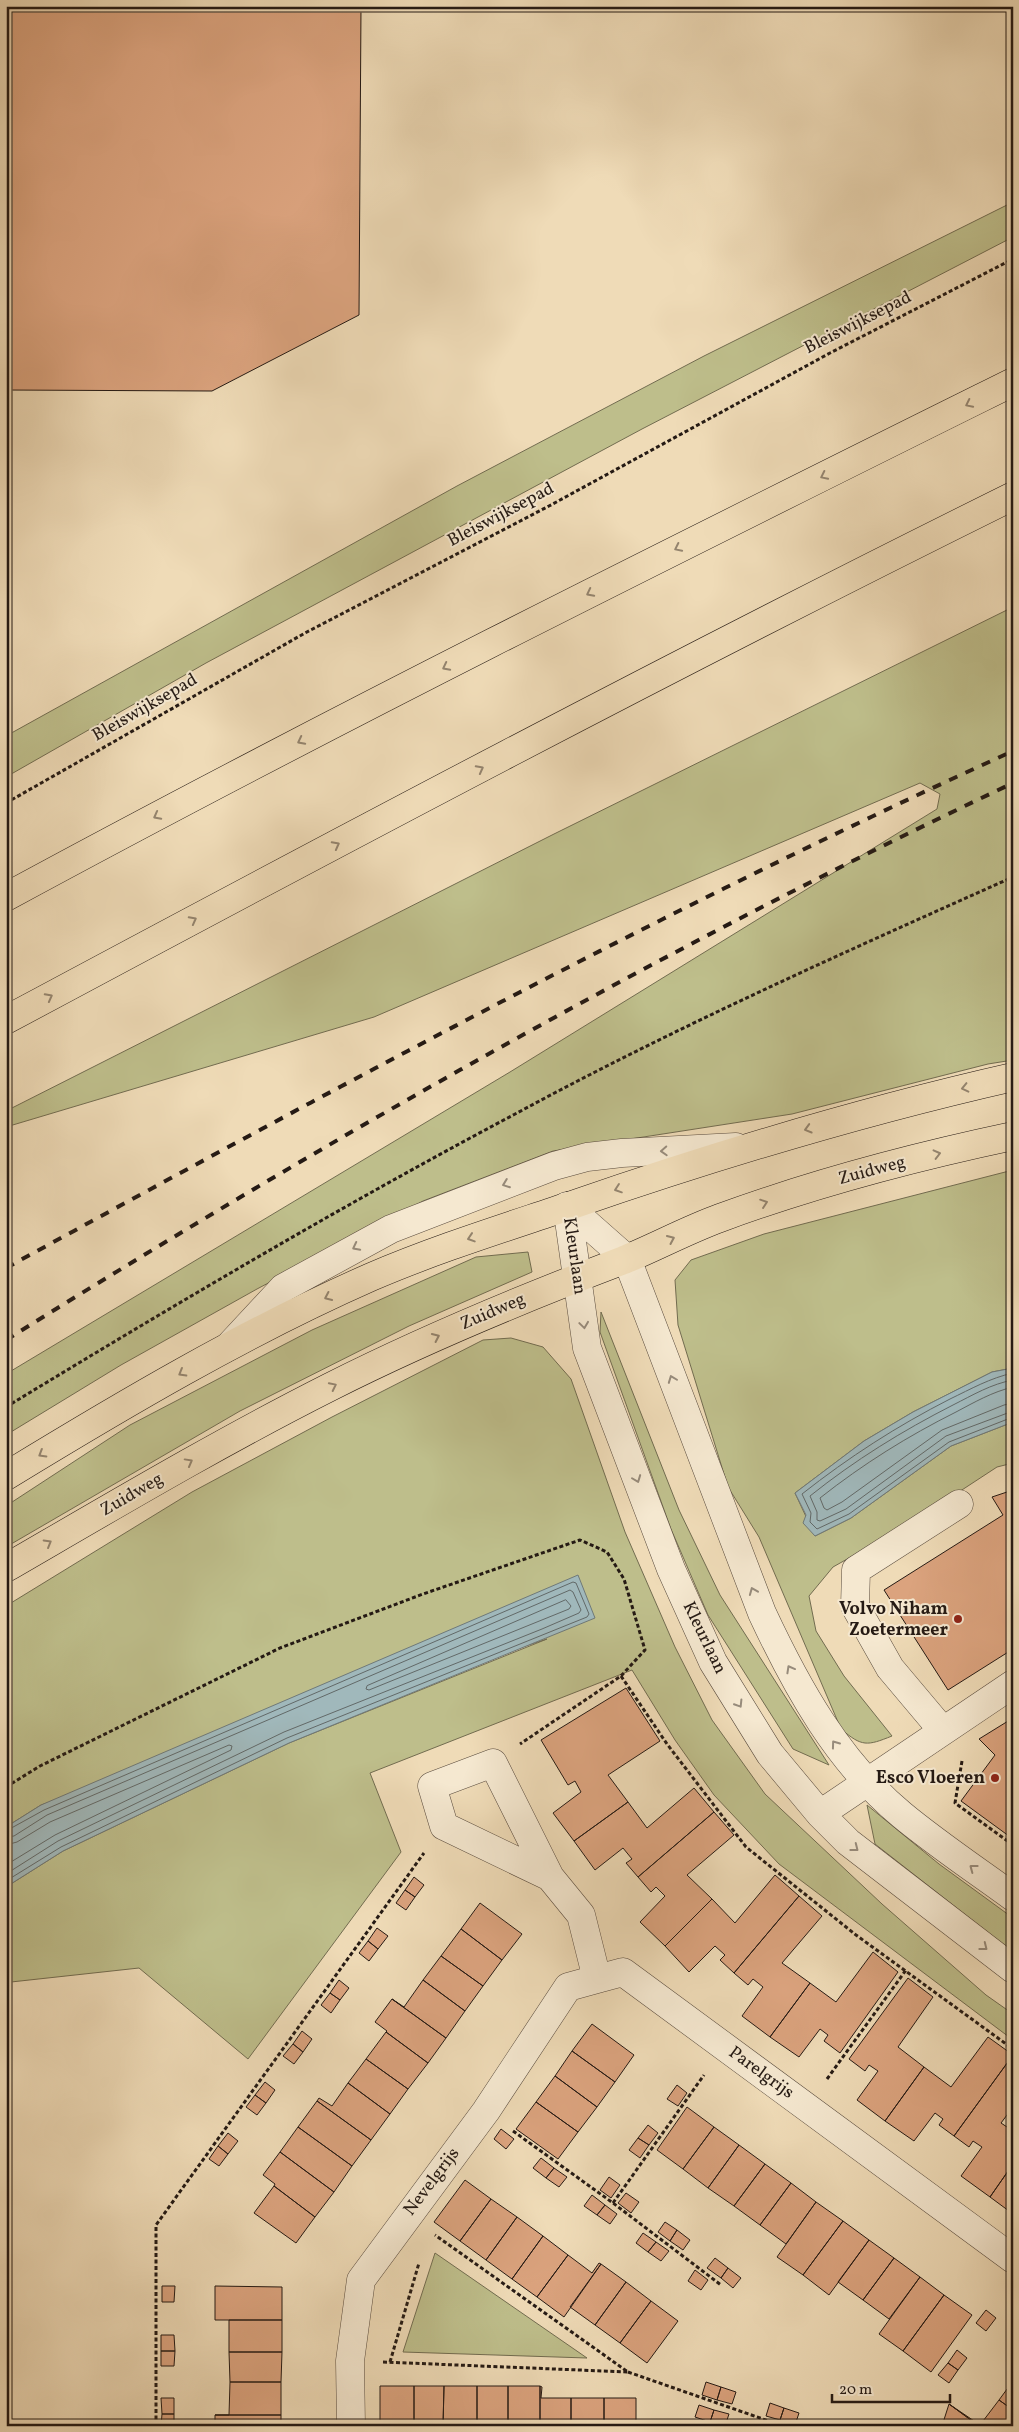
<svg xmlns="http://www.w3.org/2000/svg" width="1019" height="2432" font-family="Vollkorn,serif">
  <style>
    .green { fill: #bebe8b; stroke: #726c50 }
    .water { fill: #a0b8bb; stroke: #6f7978 }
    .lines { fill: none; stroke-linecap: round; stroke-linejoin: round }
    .shore { stroke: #626968; stroke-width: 1 }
    .building { fill: #dba37e; stroke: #251a14 }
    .minor-casing { stroke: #584a3d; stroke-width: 29 }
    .major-casing { stroke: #251a14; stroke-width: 29 }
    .highway-casing { stroke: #251a14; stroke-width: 29 }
    .path { stroke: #251a14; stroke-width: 3; stroke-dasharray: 4 2.5; stroke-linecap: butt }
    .minor { stroke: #f5e8d0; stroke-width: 28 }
    .major { stroke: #efdbb7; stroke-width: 28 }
    .highway { stroke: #efdbb7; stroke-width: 28 }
    .rail { stroke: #251a14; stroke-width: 4; stroke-dasharray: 9 9; stroke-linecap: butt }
    .oneway { stroke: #94846e }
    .oneway2 { stroke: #978b7b }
    .poi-dot { fill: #8f2418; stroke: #f5e8d0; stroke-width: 2 }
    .labels { text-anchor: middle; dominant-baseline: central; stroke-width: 4; stroke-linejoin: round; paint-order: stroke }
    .street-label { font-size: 18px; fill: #251a14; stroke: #f5e8d0 }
    .poi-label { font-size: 18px; font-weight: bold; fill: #251a14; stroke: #f5e8d0; text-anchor: end }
  </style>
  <rect width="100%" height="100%" fill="#efdbb7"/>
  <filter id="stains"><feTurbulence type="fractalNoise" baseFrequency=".004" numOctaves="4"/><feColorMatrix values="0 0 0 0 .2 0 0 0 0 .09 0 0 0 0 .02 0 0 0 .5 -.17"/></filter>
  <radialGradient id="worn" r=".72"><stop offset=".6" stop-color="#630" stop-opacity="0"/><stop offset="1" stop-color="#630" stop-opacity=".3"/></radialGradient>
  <!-- green -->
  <path class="green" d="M1013,202V237L642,429L206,663L6,777V736L457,486L704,356Z
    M1013,607V1060L988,1064L792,1114L553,1151L423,1201L257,1289L121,1365L6,1435V1374L510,1072L937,809L940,794L920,783L374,1017L6,1127V1111L554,834Z
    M1013,1170V1368L992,1372L913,1412L864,1441L795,1493L815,1536L851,1518L951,1446L1013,1422V1463L997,1467L913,1522L833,1567L809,1596L816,1631L844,1676L892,1736C867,1746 862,1747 841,1729L759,1537L728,1487L678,1325L675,1280L691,1260L764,1234Z
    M528,1252L532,1272L409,1326L240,1411L6,1547V1506L130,1425L312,1330L476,1257Z
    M601,1312L679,1510L720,1595L829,1765L793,1749L708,1615L671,1529L600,1332Z
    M511,1338L543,1347L571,1379L625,1532L675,1647L712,1720L765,1794L882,1904L986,1995L1013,2014V2040L779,1864L714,1795L675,1740L632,1670L370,1773L401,1852L248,2059L139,1968L11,1982L6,1986V1887L63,1851L289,1743L547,1639L41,1805L6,1827V1606L192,1492L332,1417L483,1340Z
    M867,1805L939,1864L1013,1918V1952L875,1844Z
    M435,2253L587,2358L403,2352Z"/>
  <!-- water -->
  <path class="water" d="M1013,1368V1422L951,1446L851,1518L815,1536L803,1523L806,1515L795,1493L864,1441L913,1412L992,1372Z
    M578,1575L595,1618L289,1743L63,1851L6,1887V1827L41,1805Z"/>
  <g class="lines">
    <!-- shore -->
    <path class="shore" d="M1013,1373C990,1378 971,1389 950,1399C897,1426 849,1457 802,1494L811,1513L810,1522L817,1529L849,1514L949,1442L1013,1417
      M1013,1380C991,1384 973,1395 953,1405C902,1431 855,1460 810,1496L817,1512V1520L820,1521L846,1509L946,1436L1013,1411
      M1013,1387C992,1392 975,1402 956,1412C908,1436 863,1464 820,1498L824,1508L827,1510L842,1502L942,1430L1004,1405L1013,1403
      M566,1600L571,1606L569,1609L369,1690L366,1689L367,1686Z
      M6,1831L44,1810L573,1582L576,1583L589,1614L587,1617L287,1738L61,1847L6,1881
      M6,1837L14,1836L47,1815L570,1590L573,1592L581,1610L579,1613L542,1629L284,1732L58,1841L6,1874
      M6,1845L17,1842L50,1822L229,1745L232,1746L231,1750L55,1835L6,1865"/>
  </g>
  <!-- building -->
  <path class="building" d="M6,6H361L359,315L212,391L6,390Z
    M1013,1490V1649L948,1690L884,1590L1003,1515L992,1497Z
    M626,1688L660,1741L608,1775L628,1802L574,1841L553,1813L581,1792L575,1781L568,1785L541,1740Z
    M1013,1718V1839L961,1801L995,1755L979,1739Z
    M694,1788L714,1812L638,1877L626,1863L632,1859L623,1848L595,1870L574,1841L628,1802L647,1828Z
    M714,1812L734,1835L687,1875L712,1899L665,1946L640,1922L665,1896L656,1887L651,1892L638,1877Z
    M775,1875L799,1896L734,1973L720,1960L725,1955L715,1946L689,1972L665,1946L712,1899L735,1923Z
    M414,1877L424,1885L415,1897L405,1890Z
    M405,1890L415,1897L406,1910L396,1903Z
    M799,1896L822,1916L782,1963L810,1983L770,2037L742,2016L763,1987L753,1979L748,1985L734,1973Z
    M480,1903L522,1934L502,1960L461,1929Z
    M377,1928L388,1936L378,1949L368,1941Z
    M461,1929L502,1960L483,1986L441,1956Z
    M368,1941L378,1949L369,1961L359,1953Z
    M873,1952L898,1972L840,2053L824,2041L828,2035L820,2029L799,2057L770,2037L810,1983L836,2002Z
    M441,1956L483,1986L465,2011L423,1980Z
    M908,1978L933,1997L898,2047L924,2067L885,2121L857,2100L878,2071L869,2065L865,2071L849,2059Z
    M339,1980L349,1988L340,2000L330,1993Z
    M423,1980L465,2011L446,2038L392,1999L404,2007Z
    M330,1993L340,2000L331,2013L321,2005Z
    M392,1999L446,2038L428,2063L386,2032L387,2031L375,2022Z
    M592,2024L634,2055L615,2082L572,2051Z
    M302,2031L312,2039L303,2052L293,2044Z
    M386,2032L428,2063L408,2089L366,2059Z
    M988,2037L1013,2055L954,2136L939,2125L943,2119L935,2113L914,2141L885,2121L924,2067L951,2087Z
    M293,2044L303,2052L294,2064L283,2056Z
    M572,2051L615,2082L597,2107L555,2076Z
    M1013,2055V2107L1001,2123L1013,2131V2164L990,2197L961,2176L982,2147L973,2141L969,2147L954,2136Z
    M366,2059L408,2089L390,2114L348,2083Z
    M555,2076L597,2107L578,2132L536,2102Z
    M265,2082L275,2090L266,2103L255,2095Z
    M348,2083L390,2114L371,2140L317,2101L319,2098L332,2106Z
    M677,2085L687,2093L678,2106L667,2099Z
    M255,2095L266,2103L257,2115L246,2107Z
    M317,2101L371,2140L352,2166L298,2127Z
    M536,2102L578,2132L558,2159L516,2129Z
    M687,2107L714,2127L683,2169L657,2150Z
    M648,2125L658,2133L649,2145L638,2138Z
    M298,2127L352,2166L334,2192L280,2152Z
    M714,2127L739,2145L708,2188L683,2169Z
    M501,2129L514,2139L506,2149L494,2139Z
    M228,2133L238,2141L228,2154L218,2146Z
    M638,2138L649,2145L640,2158L629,2150Z
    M739,2145L765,2164L734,2206L708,2188Z
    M218,2146L228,2154L219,2166L209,2159Z
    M280,2152L334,2192L315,2217L274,2186L275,2184L263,2175Z
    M541,2158L554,2168L546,2178L533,2168Z
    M765,2164L791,2183L760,2225L734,2206Z
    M1013,2164V2214L990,2197Z
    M554,2168L567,2177L559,2187L546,2178Z
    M609,2177L620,2185L611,2198L600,2190Z
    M465,2180L491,2199L460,2241L434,2222Z
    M791,2183L816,2202L786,2244L760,2225Z
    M274,2186L315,2217L296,2243L254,2213Z
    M626,2193L639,2202L631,2213L618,2203Z
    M592,2195L605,2205L597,2215L584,2206Z
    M491,2199L517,2217L486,2260L460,2241Z
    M816,2202L843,2221L803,2275L777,2257Z
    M605,2205L617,2214L610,2224L597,2215Z
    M517,2217L543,2236L512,2279L486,2260Z
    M843,2221L869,2240L829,2295L803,2275Z
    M665,2222L677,2230L670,2241L658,2232Z
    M677,2230L690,2240L683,2250L670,2241Z
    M643,2233L656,2242L648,2252L636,2243Z
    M543,2236L568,2255L537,2297L512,2279Z
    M869,2240L894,2258L863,2300L838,2282Z
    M656,2242L669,2251L661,2261L648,2252Z
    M568,2255L592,2273L599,2263L601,2264L564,2317L537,2297Z
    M715,2258L728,2268L721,2278L707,2268Z
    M894,2258L920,2277L889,2319L863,2300Z
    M601,2264L626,2282L595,2325L570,2307Z
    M728,2268L741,2278L733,2288L721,2278Z
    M695,2270L708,2280L701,2290L688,2281Z
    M920,2277L944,2295L903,2351L879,2334Z
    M626,2282L651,2301L620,2343L595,2325Z
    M162,2286H175L174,2302H162Z
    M215,2286L282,2287V2320H215Z
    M944,2295L972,2315L931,2372L903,2351Z
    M651,2301L678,2321L647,2363L620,2343Z
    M986,2310L996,2318L986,2331L976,2323Z
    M229,2320H282V2352H229Z
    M161,2335H174L175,2351H161Z
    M957,2350L967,2358L958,2370L948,2363Z
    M161,2351H175L174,2366H161Z
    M229,2352H282L281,2382H230Z
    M948,2363L958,2370L949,2383L938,2375Z
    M1013,2381V2410L999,2400Z
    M230,2382H281V2415H215H229Z
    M706,2382L721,2387L717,2400L702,2395Z
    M380,2386H414V2426H380Z
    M414,2386H444L443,2426H414Z
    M444,2386H477V2426H443Z
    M477,2386H508V2426H477Z
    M508,2386H540V2426H508Z
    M540,2386L542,2387L541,2398H571V2426H540Z
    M721,2387L736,2392L732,2404L717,2400Z
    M161,2398H174V2414H162Z
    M571,2398H604V2426H571Z
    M604,2398H636V2426H604Z
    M999,2400L1013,2410V2426H979L949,2404L980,2425Z
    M770,2403L784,2408L780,2420L766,2416Z
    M949,2404L979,2426H942Z
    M699,2405L714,2410L710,2422L695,2417Z
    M784,2408L799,2413L795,2425L780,2420Z
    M714,2410L729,2414L725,2426L710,2422Z
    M162,2414H174V2426H161Z
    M215,2415H281V2426H215Z"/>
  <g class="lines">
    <defs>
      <path id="minor" d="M567,1206L587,1348L671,1569L713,1662L770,1754L820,1814L848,1842L1013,1969
        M567,1206L627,1259L762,1613C797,1688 838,1762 902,1815C937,1844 976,1870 1013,1897
        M230,1345L283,1288L391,1229L554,1166L587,1157L622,1153L736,1147
        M943,1731L890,1668L855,1606L856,1570L959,1504
        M820,1814L1013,1684
        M550,1877L444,1826L432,1786L493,1763L550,1877L581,1915L597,1979L623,1972L1013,2259
        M351,2426L350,2361L361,2280L486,2111L568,1987L597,1979"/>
      <path id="major" d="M6,1476C124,1404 244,1333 371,1277C436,1249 504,1228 572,1205C717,1155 863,1111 1013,1077
        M6,1568C113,1506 219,1443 330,1387C425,1339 524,1298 624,1260C656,1247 687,1230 720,1218C815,1183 914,1157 1013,1136"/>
      <path id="highway" d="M6,897C338,717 675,550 1013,382
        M6,1020C340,841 674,664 1013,496"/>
    </defs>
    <!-- minor casing -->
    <use href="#minor" class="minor-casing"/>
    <!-- major casing -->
    <use href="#major" class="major-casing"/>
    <!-- highway casing -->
    <use href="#highway" class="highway-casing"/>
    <!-- path -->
    <path class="path" d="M6,803L305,633L549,506L830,353L1013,259
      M6,1407C174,1305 343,1205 517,1113C678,1026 845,952 1013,877
      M621,1676L667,1744L746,1847L856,1935L1013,2049
      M962,1761L955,1803L1013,1845
      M6,1787L40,1766L280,1648L423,1594L580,1540L607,1552L624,1579L645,1650L621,1676L520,1744
      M827,2079L906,1970
      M513,2131L613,2203L721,2285
      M613,2203L704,2075
      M383,2362L628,2372L435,2235
      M390,2362L419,2263
      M628,2372L783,2426
      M156,2426V2225L424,1853"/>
    <!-- minor -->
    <use href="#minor" class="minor"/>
    <!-- major -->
    <use href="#major" class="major"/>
    <!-- highway -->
    <use href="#highway" class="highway"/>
    <!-- rail -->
    <path class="rail" d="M6,1268C337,1087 669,907 1013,751
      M6,1340C333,1136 664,948 1013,783"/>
  </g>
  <!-- one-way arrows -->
  <defs><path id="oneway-chevron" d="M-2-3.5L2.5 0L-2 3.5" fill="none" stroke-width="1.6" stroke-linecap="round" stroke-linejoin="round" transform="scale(1.25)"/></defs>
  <g class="oneway">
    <use href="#oneway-chevron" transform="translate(969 404) rotate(154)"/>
    <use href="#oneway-chevron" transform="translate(824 476) rotate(154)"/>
    <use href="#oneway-chevron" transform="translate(678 548) rotate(154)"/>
    <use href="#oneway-chevron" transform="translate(590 593) rotate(153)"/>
    <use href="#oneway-chevron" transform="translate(446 667) rotate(153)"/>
    <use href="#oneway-chevron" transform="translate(301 741) rotate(153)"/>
    <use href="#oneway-chevron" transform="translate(480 769) rotate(-28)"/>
    <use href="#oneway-chevron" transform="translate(157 816) rotate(152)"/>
    <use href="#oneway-chevron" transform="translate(336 845) rotate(-28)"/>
    <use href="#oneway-chevron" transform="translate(193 920) rotate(-28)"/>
    <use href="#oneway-chevron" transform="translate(49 997) rotate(-28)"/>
    <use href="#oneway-chevron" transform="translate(965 1088) rotate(167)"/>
    <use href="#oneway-chevron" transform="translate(808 1129) rotate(164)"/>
    <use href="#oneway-chevron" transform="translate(937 1154) rotate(-14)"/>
    <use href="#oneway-chevron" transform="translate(618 1189) rotate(161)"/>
    <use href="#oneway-chevron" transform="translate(764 1203) rotate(-19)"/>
    <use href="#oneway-chevron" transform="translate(471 1238) rotate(162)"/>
    <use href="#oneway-chevron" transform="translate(671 1239) rotate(-24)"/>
    <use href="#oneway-chevron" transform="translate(328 1297) rotate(155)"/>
    <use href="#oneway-chevron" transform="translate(436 1337) rotate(-25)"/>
    <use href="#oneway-chevron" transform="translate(182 1373) rotate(150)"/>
    <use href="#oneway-chevron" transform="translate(333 1386) rotate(-26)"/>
    <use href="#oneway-chevron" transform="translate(42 1454) rotate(149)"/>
    <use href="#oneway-chevron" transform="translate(189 1462) rotate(-29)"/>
    <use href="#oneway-chevron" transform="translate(48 1543) rotate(-30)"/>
  </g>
  <g class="oneway2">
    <use href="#oneway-chevron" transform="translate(664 1151) rotate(177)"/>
    <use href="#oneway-chevron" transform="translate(506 1184) rotate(159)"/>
    <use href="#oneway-chevron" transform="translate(356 1247) rotate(153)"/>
    <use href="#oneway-chevron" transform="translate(584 1325) rotate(82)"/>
    <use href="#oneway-chevron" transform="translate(672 1379) rotate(-111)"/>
    <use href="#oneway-chevron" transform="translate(637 1479) rotate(69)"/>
    <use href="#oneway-chevron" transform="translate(753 1591) rotate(-112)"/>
    <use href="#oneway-chevron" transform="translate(790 1669) rotate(-119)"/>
    <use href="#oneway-chevron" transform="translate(739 1704) rotate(58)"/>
    <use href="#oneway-chevron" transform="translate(835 1744) rotate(-126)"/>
    <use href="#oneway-chevron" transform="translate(855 1848) rotate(38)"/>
    <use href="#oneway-chevron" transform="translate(973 1868) rotate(-143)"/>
    <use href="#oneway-chevron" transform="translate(984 1947) rotate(38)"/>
  </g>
  <!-- markers -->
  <g class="poi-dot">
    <circle cx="958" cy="1619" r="5"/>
    <circle cx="995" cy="1778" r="5"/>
  </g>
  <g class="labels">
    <!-- street labels -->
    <g class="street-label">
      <text transform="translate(858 323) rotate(-27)">Bleiswijksepad</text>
      <text transform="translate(501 515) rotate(-28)">Bleiswijksepad</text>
      <text transform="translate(145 708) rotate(-30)">Bleiswijksepad</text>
      <text transform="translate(872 1171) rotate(-15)">Zuidweg</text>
      <text transform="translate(574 1256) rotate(82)">Kleurlaan</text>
      <text transform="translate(493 1312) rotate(-23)">Zuidweg</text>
      <text transform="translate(132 1495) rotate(-30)">Zuidweg</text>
      <text transform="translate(704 1638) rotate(64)">Kleurlaan</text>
      <text transform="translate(761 2073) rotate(36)">Parelgrijs</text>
      <text transform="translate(432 2182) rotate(-53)">Nevelgrijs</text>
    </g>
    <!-- poi labels -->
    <g class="poi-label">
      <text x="948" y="1609">Volvo Niham<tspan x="948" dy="21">Zoetermeer</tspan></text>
      <text x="985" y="1778">Esco Vloeren</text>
    </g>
  </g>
  <!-- margin -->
  <rect width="1019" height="2432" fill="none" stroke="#efdbb7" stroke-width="25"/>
  <rect x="8" y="8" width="1004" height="2417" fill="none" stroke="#251a14" stroke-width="2.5"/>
  <rect x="12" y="12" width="994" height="2407" fill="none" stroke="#251a14"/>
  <!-- scale -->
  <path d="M832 2394v8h118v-8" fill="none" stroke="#251a14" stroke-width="2.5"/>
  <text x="839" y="2394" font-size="15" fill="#251a14" stroke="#f5e8d0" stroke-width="4" paint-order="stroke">20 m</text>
  <rect width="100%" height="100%" filter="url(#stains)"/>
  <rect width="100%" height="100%" fill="url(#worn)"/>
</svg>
